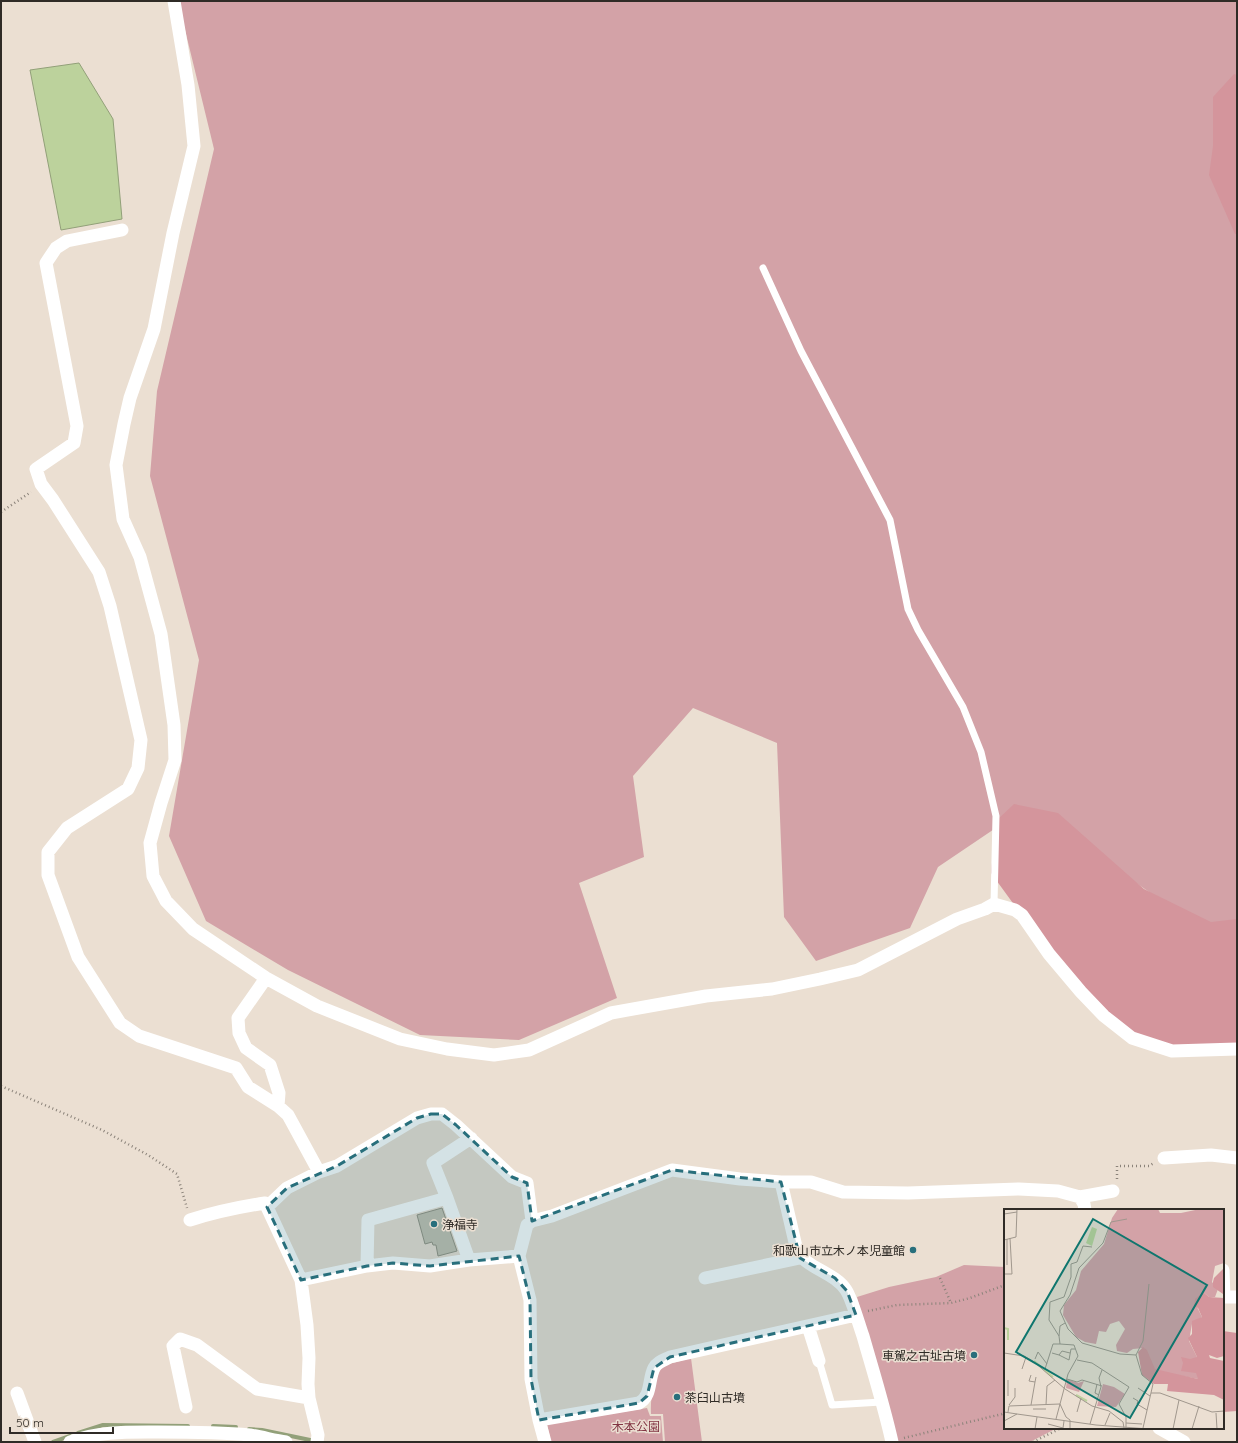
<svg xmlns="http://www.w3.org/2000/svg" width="1238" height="1443" font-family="Quicksand,'Noto Sans JP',sans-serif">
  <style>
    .green { fill: #d3a2a7 }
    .forest { fill: #d4959c }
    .water { fill: #bcd29c; stroke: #92a079 }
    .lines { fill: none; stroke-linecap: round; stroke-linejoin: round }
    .stream { stroke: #92a079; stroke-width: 4 }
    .building { fill: #c5c1b1; stroke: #949181 }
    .path { stroke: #8b837a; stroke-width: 2.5; stroke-dasharray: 1 3; stroke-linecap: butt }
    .lane { stroke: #fff; stroke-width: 7 }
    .street { stroke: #fff; stroke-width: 13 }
    .marked { fill: #286f7c; fill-opacity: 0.2; stroke: #286f7c; stroke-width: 3; stroke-dasharray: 8 5; stroke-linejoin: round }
    .poi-dot { fill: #286f7c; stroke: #ebdfd2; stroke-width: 1.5 }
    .labels { text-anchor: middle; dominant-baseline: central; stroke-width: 3; stroke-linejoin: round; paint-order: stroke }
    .poi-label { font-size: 12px; fill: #2f2b26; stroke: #ebdfd2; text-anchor: start }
    .park-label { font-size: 12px; fill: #823543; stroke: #ebdfd2 }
    .inset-river { fill: none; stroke: #bcd29c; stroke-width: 2 }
    .inset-road { fill: none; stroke: #a0978d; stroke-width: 1 }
    .view { fill: #0f766e; fill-opacity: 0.15; stroke: #0f766e; stroke-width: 2 }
    .inset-edge { fill: none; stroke: #2f2b26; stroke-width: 2 }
  </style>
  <rect width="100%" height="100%" fill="#ebdfd2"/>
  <!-- green -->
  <path class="green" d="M178,1H1237V936L1221,942L1027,807L938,867L910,928L816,961L784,917L777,743L693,708L633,776L644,857L579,883L617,998L519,1040L420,1035L288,970L206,921L169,836L199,660L150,476L157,391L214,149Z
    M964,1265L1005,1267V1428H1057L1030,1442H896L857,1297L889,1287L936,1277Z
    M691,1358L702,1442H665L663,1414H651C650,1396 654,1382 662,1366Z
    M647,1408L650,1416H661L663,1442H551L547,1424Z"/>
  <!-- forest -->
  <path class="forest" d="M1234,74L1237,75V234H1235L1209,175L1213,146V97Z
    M1014,804L1058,813L1144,889L1211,922L1237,919V1045L1173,1046L1132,1035L1108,1014L1015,906L991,873L996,821Z
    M1223,1331L1237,1333V1411L1223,1412Z"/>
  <!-- water -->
  <path class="water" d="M79,63L113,119L122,219L61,230L30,70Z"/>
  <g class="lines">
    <!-- stream -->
    <path class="stream" d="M213,1426L236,1427
      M249,1429L262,1430L315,1441
      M78,1433L103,1425L188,1426
      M53,1442L70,1436"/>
  </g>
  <!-- building -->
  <path class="building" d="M442,1208L457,1251L438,1256L436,1245H433L432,1242L425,1244L417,1215Z"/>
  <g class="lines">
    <!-- path -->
    <path class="path" d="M1,512L31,492
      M1,1086L102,1130L148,1155L177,1174L187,1208
      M1117,1179V1166H1149L1154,1163
      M940,1278L951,1303
      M868,1311L897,1305L951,1303L970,1298L1005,1285
      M904,1438L1002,1414L1005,1412
      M1033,1442L1061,1428"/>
    <!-- lane -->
    <path class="lane" d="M763,268L801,351L890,520L908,609L918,630L963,707L981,752L996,816L994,904
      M819,1361L832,1405L881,1402"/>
    <!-- street -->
    <path class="street" d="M174,1L188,85L194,146L173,233L154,329L130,398L124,424L116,465L123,519L140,557L161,634L174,725L175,760L161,803L150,843L153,876L166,901L193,929L266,978L317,1006L400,1039L447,1049L494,1055L529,1050L611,1013L706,996L772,989L820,979L858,970L957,919L985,909L994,904L1015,910L1022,915L1049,954L1081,992L1104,1016L1132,1038L1172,1051L1237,1049
      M122,230L67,241L56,248L46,263L77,426L74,443L36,469L41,484L53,500L99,572L110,606L141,740L138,768L128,789L67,828L48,852V875L78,957L120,1023L139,1036L236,1068L248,1087L278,1106L279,1093L270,1065L246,1048L239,1033L238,1018L266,978
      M278,1106L288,1115L319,1172L337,1166L417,1118L431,1114H442L456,1125L512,1177L527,1183L532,1221
      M1164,1158L1211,1155L1237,1158
      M781,1182L797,1251C806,1268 834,1272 846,1290C852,1299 859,1325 863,1336C873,1371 884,1406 892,1442
      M1080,1197L1113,1191
      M190,1220C215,1212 239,1207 265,1203L267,1207
      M469,1260L519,1256
      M367,1266L393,1263L430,1266L469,1260L447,1198L433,1163L471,1138
      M1223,1270L1224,1297H1237
      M705,1278L800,1258
      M301,1280L367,1266L368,1220L447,1198
      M808,1326L819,1361
      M17,1393L35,1442
      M186,1407L173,1346L180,1339L197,1345L257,1389L309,1398
      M539,1420L639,1403C652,1396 648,1380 654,1368C657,1362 664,1360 670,1357L856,1315
      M1159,1428L1184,1442
      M70,1442C98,1431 128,1432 158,1432C188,1432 219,1432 250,1435C262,1437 274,1440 286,1442
      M317,1442L318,1435L309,1398L308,1384L309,1358L307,1325L301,1280L267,1207L287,1188L319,1172
      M545,1442L539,1420L531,1379L530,1300L519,1256L527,1225L532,1221L552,1216L672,1170L740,1179L781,1182H811L843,1192L908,1193L1019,1189L1058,1191L1080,1197L1084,1204L1085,1210"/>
  </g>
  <!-- marked area -->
  <path class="marked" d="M431,1114H442L456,1125L512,1177L527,1183L532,1221L672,1170L781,1182L800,1258L835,1278L847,1291L856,1315L670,1357L654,1368L647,1396L639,1403L539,1420L531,1379L530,1300L519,1256L430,1266L393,1263L367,1266L301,1280L267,1207L287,1188L337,1166L417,1118Z"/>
  <!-- markers -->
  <g class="poi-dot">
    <circle cx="434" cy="1224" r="4"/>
    <circle cx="913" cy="1250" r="4"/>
    <circle cx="974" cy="1355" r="4"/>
    <circle cx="677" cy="1397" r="4"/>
  </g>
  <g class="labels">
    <!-- poi labels -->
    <g class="poi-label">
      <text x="442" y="1224">浄福寺</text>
      <text x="905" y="1250" text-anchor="end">和歌山市立木ノ本児童館</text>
      <text x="966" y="1355" text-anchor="end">車駕之古址古墳</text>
      <text x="685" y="1397">茶臼山古墳</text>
    </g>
    <!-- park labels -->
    <g class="park-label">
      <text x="636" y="1426">木本公園</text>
    </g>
  </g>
  <!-- overview -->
  <g transform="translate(1004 1209)">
    <rect width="220" height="220" fill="#ebdfd2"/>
    <path d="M114,0H154L156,4H177L196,0H220V56V54L211,57L208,73L214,80L211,88H205L199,83L191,94L198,108L188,115L185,132L193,148L194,170L151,162L140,139L129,140L123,144L113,142L112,136L121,120L115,112L106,115L102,123L95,122L92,135L81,133L72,128L59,106L60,96L72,81L77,62L100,35L108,9ZM63,170L74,174L80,172L75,183L62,179ZM99,175L110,178L121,185L112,198L93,197Z" fill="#d3a2a7"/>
    <path d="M220,59V147L213,149L205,146L206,149L220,152V191L210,186L163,182L164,175H150L138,166L134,143L139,138L143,141L151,160L194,170L192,164L177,162L179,154L177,148L186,150L193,148L184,129L188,125V112L198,108L194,99L190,97L191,90L199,83L205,88L220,89L219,85L209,78V73L210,69Z" fill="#d4959c"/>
    <path d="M88,18L93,20L88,37L82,34Z" fill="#bcd29c"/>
    <path class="inset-river" d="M0,119L4,120V131M30,152L49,168M72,186L83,192"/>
    <path class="inset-road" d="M0,5L13,3M123,10L107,13L99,34L75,59L66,86L56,102L64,120L78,134L116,145L132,146M3,30V56M0,31L12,28L13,0M0,65H8L6,29M61,114L56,117L55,127L45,111L46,93L60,88L67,68V55L73,53L79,37L88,38M0,144L20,147L29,152L61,180L88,197L105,202L119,213L120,219M48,144L55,146L58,142L66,144M55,146L65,151L67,140H71M132,146L138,166L149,175L139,219M132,146L139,132L145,75M31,150L34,143L43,155M73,151L88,154L125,178L115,195L122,208V219M18,160L22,148M41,160L49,135H56M27,166L25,172L31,173L32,168M63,170L73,173L78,171L98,177M4,171V187M93,175L91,184L95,186M134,179L146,187M147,184H156L208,203L220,202M129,189L134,192L133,195L143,201M56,195L62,208L66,211V220M5,196L11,188V179M27,196L31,173M42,196L43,177L51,171M29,200H42M0,203L13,205M4,203L5,197L56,195M73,203L77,189M212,204L213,220M52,210L64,165L74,147L70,136L56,135L55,127M0,212L13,205L92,216L145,220M122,214L138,215M44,215L59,219L60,212M86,215L97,178L95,169L98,161M101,216L106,204M31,220L33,208M169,220L175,191M188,220L195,197"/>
    <path class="view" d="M89,10L203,76L126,209L12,143Z"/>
    <rect width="220" height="220" class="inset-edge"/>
  </g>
  <!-- border -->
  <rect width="1238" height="1443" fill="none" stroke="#2f2b26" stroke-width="4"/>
  <!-- scale -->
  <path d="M10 1427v6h103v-6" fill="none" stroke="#2f2b26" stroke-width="2"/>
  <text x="16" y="1427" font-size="12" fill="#2f2b26" stroke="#ebdfd2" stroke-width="3" paint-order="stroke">50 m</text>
</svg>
